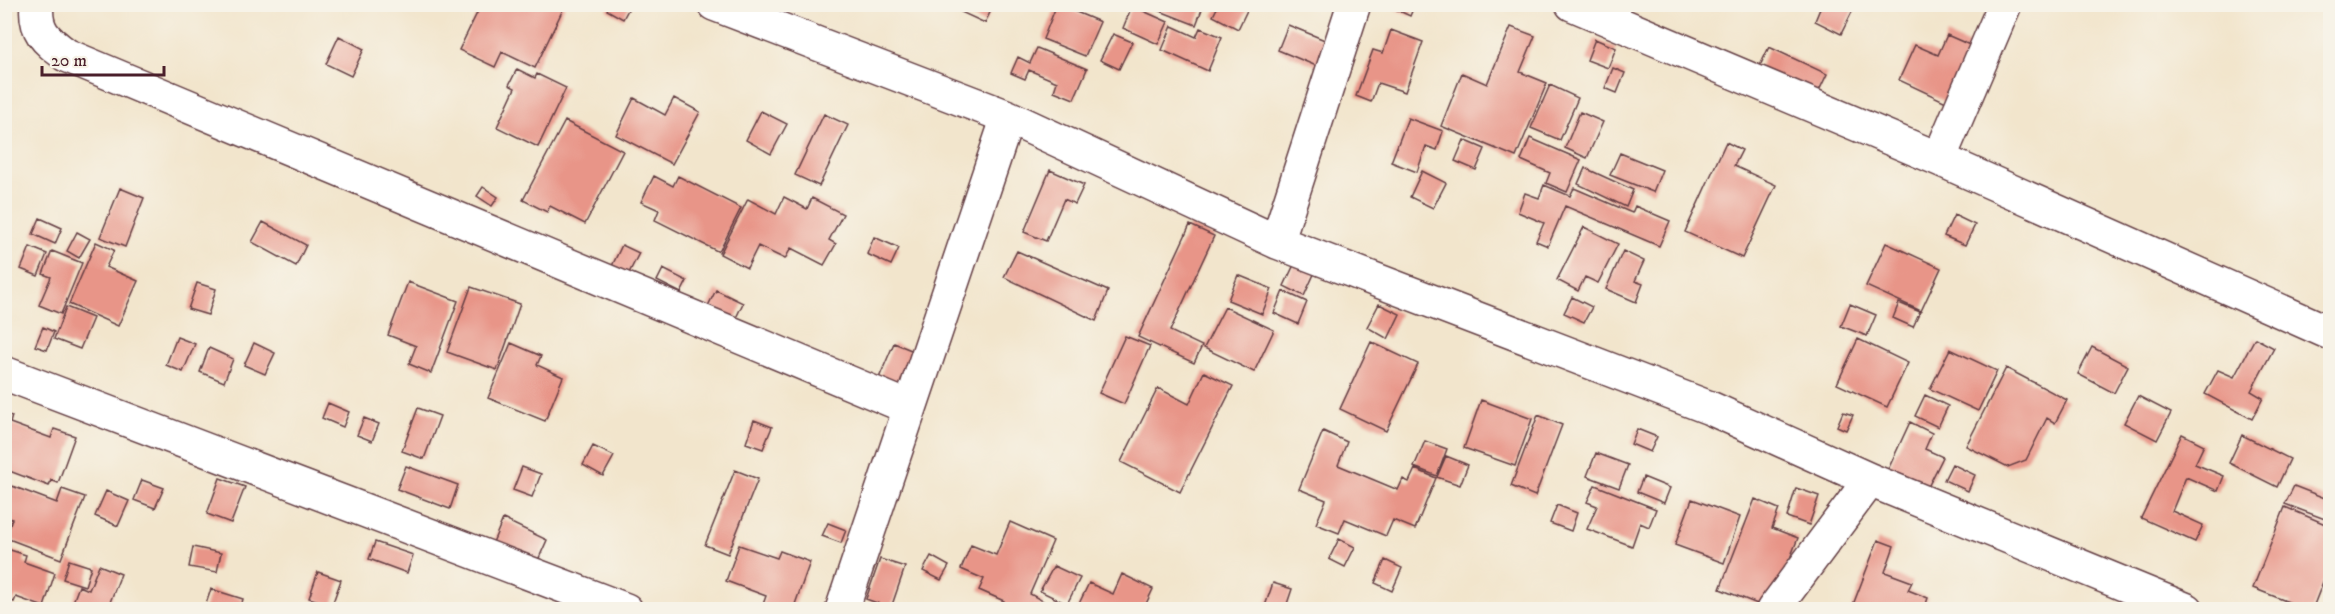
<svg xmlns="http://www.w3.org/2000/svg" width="2335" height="614" font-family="'IM FELL DW Pica',serif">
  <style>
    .building { fill: #e89588 }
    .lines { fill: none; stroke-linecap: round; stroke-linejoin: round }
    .minor-casing { stroke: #633d43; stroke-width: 36 }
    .minor { stroke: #fff; stroke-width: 33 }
  </style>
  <rect width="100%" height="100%" fill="#f7f3e8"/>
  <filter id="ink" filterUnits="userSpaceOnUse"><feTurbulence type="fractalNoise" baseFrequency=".0167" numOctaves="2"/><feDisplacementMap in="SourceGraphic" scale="12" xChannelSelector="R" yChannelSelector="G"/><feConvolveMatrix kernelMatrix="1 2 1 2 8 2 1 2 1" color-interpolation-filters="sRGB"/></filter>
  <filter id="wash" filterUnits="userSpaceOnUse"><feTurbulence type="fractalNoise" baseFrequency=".008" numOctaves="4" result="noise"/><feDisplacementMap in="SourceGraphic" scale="24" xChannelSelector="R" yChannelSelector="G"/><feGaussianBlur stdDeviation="1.35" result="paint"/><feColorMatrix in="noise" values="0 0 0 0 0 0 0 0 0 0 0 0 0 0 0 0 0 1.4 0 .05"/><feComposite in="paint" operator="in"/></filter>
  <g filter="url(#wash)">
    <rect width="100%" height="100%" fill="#f2e5cc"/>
    <g id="blocks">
      <!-- building -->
      <path class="building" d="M610,4H631L623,19L607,10Z
        M965,4H994L985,23L961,12Z
        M1057,4L1100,22L1085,56L1043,39Z
        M1142,4H1204L1196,25Z
        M1219,4H1250L1238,29L1213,16Z
        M1392,4H1415L1410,16L1391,7Z
        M1822,4L1855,6L1841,34L1815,21Z
        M481,5H565L535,68L502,52L495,67L459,50Z
        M1132,6L1168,22L1158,44L1123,28Z
        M1288,25L1337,45L1326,70L1278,50Z
        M1172,26L1196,37L1200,28L1222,37L1208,71L1162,50Z
        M1511,27L1535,36L1520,72L1547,83L1516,157L1441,126L1462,73L1487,84Z
        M1391,30L1423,42L1405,92L1378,83L1371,102L1356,96L1373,50L1383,53Z
        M1113,34L1132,42L1119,69L1100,60Z
        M1947,35L1972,46L1946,102L1899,80L1915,45L1938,55Z
        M339,36L364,49L351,76L326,64Z
        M1595,39L1616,48L1608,68L1587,60Z
        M1769,47L1827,74L1816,97L1758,70Z
        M1037,48L1087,69L1074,99L1054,91L1057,82L1029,70L1025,79L1011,73L1018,57L1030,63Z
        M1613,68L1625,73L1617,93L1605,88Z
        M517,69L535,78L537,74L566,88L538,147L497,127L515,88L509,85Z
        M1550,85L1578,98L1560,140L1531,128Z
        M634,98L665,115L674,98L700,112L672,164L616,135Z
        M761,111L787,124L771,154L746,140Z
        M1580,112L1603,122L1587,158L1565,148Z
        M824,114L848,125L819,186L795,175Z
        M1408,118L1443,131L1437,150L1426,146L1417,172L1391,162Z
        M565,121L623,151L585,224L550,206L547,212L523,200Z
        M1530,138L1581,160L1567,192L1546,183L1550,173L1521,160Z
        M1464,140L1485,149L1476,170L1455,161Z
        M1726,142L1742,150L1734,166L1776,185L1742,258L1685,232Z
        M1620,153L1662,170L1653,192L1610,175Z
        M1585,168L1633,190L1626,207L1578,184Z
        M1050,170L1084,185L1075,204L1064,199L1046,241L1024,232Z
        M1422,171L1446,183L1433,208L1410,197Z
        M654,176L673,186L678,176L741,208L719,252L655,220L659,210L641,202Z
        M1544,185L1570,196L1574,188L1632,213L1635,206L1670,221L1659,246L1565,206L1548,246L1536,241L1544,223L1518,212L1525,193L1539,198Z
        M483,187L498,197L492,206L477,196Z
        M120,188L144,198L125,247L100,237Z
        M784,197L807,209L812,198L843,214L829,240L836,244L824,265L791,248L785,259L758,246L747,268L720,254L748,199L776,214Z
        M1954,215L1975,225L1965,245L1944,236Z
        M40,218L62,228L55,244L33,234Z
        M263,222L306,245L296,266L252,242Z
        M1190,225L1214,236L1170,331L1202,346L1194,363L1138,337Z
        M1584,227L1618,244L1598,283L1585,277L1578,291L1557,280Z
        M77,232L90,239L79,258L67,251Z
        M874,237L899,248L891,265L867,254Z
        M96,242L114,250L106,267L138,281L118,326L69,304Z
        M1886,243L1941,268L1921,311L1866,286Z
        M622,245L639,253L628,275L612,266Z
        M30,247L47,254L38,276L21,269Z
        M52,251L82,263L61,314L39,305L51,277L43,274Z
        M1017,251L1108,291L1096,321L1004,277Z
        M1623,251L1644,261L1635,281L1643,284L1636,302L1606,289Z
        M1300,252L1320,261L1304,296L1284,286Z
        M663,269L687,281L681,293L657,281Z
        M1238,275L1272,289L1262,314L1228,300Z
        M408,282L458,301L431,373L409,364L416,346L388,335Z
        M197,283L216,289L208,315L188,309Z
        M471,287L520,304L497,370L447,352Z
        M716,290L743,303L735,320L708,306Z
        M1283,291L1307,302L1298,324L1274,313Z
        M1572,297L1592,307L1584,322L1564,313Z
        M1899,303L1920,312L1913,327L1893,318Z
        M1379,304L1400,314L1388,339L1367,327Z
        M1850,304L1876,315L1867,336L1841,326Z
        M66,307L93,318L80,349L54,339Z
        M1225,307L1274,330L1254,372L1204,348Z
        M43,327L54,332L47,350L35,346Z
        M1125,336L1150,346L1124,404L1099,393Z
        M177,337L195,344L183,372L166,365Z
        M2255,338L2274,348L2251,391L2263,398L2252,419L2205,394L2218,370L2234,377Z
        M1858,339L1908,363L1887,407L1837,384Z
        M1371,342L1418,364L1386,431L1340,409Z
        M254,343L275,353L265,374L244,365Z
        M511,343L541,356L537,365L563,377L545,421L488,398Z
        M894,343L916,352L898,395L876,385Z
        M2092,347L2128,366L2114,393L2078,374Z
        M209,348L233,359L224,382L200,372Z
        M1950,349L1997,371L1978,411L1930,389Z
        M2006,368L2067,400L2055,423L2047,418L2026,460L2008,467L1966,446Z
        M1204,372L1233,386L1180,492L1121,462L1158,388L1189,404Z
        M1925,395L1948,406L1938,427L1915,416Z
        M2138,396L2171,413L2157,440L2124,423Z
        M1481,400L1532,419L1515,466L1464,448Z
        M328,403L349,412L343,427L322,418Z
        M418,408L440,416L424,459L402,451Z
        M1843,412L1853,415L1846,430L1837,426Z
        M4,414L12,416L10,423L51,438L54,429L75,436L58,483L51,480L49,486L4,469Z
        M1538,415L1562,425L1535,496L1511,486Z
        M364,418L379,424L372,441L357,435Z
        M754,420L772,427L763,449L746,443Z
        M1910,422L1932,433L1925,449L1943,457L1925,493L1886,474Z
        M1637,429L1657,437L1650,452L1631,444Z
        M1323,431L1347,442L1338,465L1398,490L1403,479L1409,482L1415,469L1436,478L1415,529L1393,520L1386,536L1345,519L1339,533L1316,524L1326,500L1299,489Z
        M2182,434L2204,445L2195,464L2224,476L2218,491L2186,477L2172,511L2203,525L2195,542L2141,518Z
        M2242,435L2290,459L2277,487L2229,463Z
        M1425,441L1447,449L1437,476L1414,467Z
        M593,446L614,456L603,476L583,465Z
        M1596,453L1628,465L1619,488L1587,476Z
        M1446,456L1468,465L1460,485L1437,477Z
        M1952,464L1975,475L1968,491L1944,480Z
        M406,466L458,485L450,509L397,489Z
        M522,467L541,474L532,497L513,490Z
        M735,470L758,479L728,554L705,545Z
        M1643,477L1670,488L1664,503L1637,492Z
        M220,478L245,487L231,523L207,514Z
        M142,480L164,488L155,508L134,500Z
        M4,483L57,503L62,489L85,497L61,559L6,538L12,519L4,516Z
        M1595,485L1656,509L1649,527L1640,523L1632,546L1587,529L1597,506L1587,502Z
        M2294,486L2330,500V521L2285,504Z
        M1796,488L1819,496L1809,525L1787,517Z
        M106,491L129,501L118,526L95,516Z
        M1692,499L1740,517L1724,563L1675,545Z
        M1755,499L1779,509L1772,528L1798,538L1770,609L1720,589Z
        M1557,505L1577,513L1571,531L1550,523Z
        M2285,507L2330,526V564L2312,610H2288L2291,603L2253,588Z
        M503,519L547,540L535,567L491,547Z
        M1010,522L1053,541L1030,594L1043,601L1039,610H1000L1004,601L979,590L984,579L961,569L971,545L996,555Z
        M828,523L846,530L841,543L822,536Z
        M1339,539L1355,547L1345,567L1329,559Z
        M1878,540L1894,546L1885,572L1912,582L1908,590L1928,598L1924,610H1851Z
        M375,542L413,555L407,573L369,559Z
        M739,545L777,558L780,551L810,562L793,610H761L766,596L726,581Z
        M193,547L221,553L217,572L189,567Z
        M4,548L26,555L24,562L55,573L44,607L16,597L14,602L4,599Z
        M931,556L949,566L941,580L923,571Z
        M880,559L905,567L891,608L866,599Z
        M69,560L91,567L85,586L63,579Z
        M1385,560L1402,568L1392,591L1375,583Z
        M99,565L121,574L107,610H70L79,586L89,590Z
        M1054,566L1080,578L1067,604L1040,591Z
        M318,572L341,580L332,605L309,598Z
        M1122,574L1153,589L1143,610H1076L1089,583L1113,594Z
        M1273,583L1292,589L1285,610L1265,606Z
        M211,589L243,599L240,610H204Z"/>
    </g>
  </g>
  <g filter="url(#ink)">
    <use href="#blocks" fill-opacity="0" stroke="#633d43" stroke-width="1.5"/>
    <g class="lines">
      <defs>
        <path id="minor" d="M37,4C34,31 46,40 66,55L910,408
          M714,4L1008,117L1277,242L1710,408L1870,480L2187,610
          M1572,4L1939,159L2330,333
          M1939,159L2005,4
          M1277,242L1354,4
          M4,373L626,610
          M842,610L1008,117
          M1773,610L1870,480"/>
      </defs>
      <!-- minor casing -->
      <use href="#minor" class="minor-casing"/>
      <!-- minor -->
      <use href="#minor" class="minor"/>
    </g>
  </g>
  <!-- margin -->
  <rect width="2335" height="614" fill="none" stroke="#f7f3e8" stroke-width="24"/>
  <!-- scale -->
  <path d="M42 66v9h122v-9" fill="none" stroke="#4a1f2b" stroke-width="3"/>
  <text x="51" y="66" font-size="18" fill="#4a1f2b" stroke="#f7f3e8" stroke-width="4.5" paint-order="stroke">20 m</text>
</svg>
